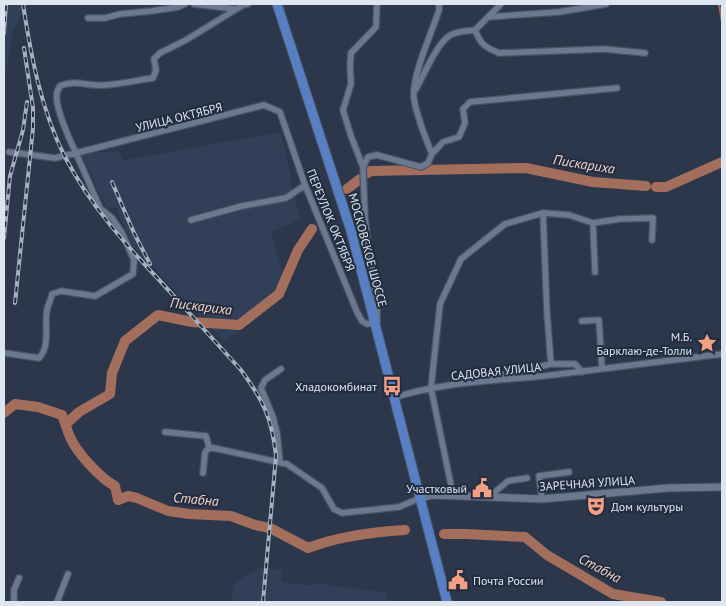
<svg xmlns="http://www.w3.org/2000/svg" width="726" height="606" font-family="'PT Sans',sans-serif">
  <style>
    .built { fill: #313f59 }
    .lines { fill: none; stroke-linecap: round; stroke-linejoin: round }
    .stream { stroke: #a46e5d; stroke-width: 2 }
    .river { stroke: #a46e5d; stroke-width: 10 }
    .minor-casing { stroke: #485262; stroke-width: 8 }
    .tertiary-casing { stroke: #485262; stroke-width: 9 }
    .primary-casing { stroke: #485262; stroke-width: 11 }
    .minor { stroke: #6b788f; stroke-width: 5.5 }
    .tertiary { stroke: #6b788f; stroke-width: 7 }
    .primary { stroke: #587ec3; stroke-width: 9 }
    .rail-casing { stroke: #a7b0be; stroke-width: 4 }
    .rail { stroke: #222d40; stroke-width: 2; stroke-dasharray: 5.5; stroke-linecap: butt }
    .labels { text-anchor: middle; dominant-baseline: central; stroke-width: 4; stroke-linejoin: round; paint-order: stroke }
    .street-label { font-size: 12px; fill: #dde5f1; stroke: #222d40 }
    .poi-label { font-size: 12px; fill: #dde5f1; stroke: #222d40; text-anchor: end }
    .water-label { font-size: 14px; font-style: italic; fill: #f4d2c7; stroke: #222d40 }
  </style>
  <rect width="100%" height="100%" fill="#2c374b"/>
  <!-- built -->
  <path class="built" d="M4,4H27L13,31L4,80Z
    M281,132L300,220L271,232L283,275L261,314L225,341L162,278L152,264L148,266L133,246L116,208L106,207L81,154L119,151L123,161L135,158Z
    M264,567L283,570L282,582L314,586V583L387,593L386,599L404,602H230L234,585L240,579Z"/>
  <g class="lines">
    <!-- stream -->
    <path class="stream" d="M719,4L722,22"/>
    <!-- river -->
    <path class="river" d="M368,173L370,171L526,168L593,182L646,186
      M656,187H666L722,162
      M347,189L360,179
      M4,413L15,404L38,407L62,415C65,422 67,430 70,437C77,453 100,478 115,486L118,500L128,496L137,498L168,511L189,514L231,516L255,525L270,528L308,548C339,536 372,532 405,530
      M66,424L79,412L110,394L112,373L125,341L158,315L192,322L239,325L279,294L298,250L312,229
      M444,534H466L525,537L547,555L613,594L661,602"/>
    <defs>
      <path id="minor" d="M194,4L236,9
        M488,17L501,4
        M88,18H105L120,14L152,11L178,7L185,4
        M475,30C481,45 485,47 499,53L604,49L645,53
        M416,89C424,75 436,45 449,36C456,31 467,31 475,30L488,17L559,12L606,4
        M9,152L55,158L76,153C70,141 54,105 57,93C57,91 59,88 60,86C76,79 89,87 106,85C122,84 138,80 153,78L156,70L154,59L160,53L186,40L243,5L248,4
        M432,154L443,142L459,137L465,123L463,109L470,102L617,88
        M363,167L368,157L377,155L421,167L428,163L432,154C425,137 417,117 414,99C411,76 432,33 439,10V4
        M543,213L547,313L551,364
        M191,220L242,206L286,198L305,185
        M593,223L595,272
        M582,321L599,320L602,369
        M4,353L39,358C51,345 44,327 47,310C48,305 51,299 52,294L61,291L95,296L133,274L134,260L122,233L112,218L100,208L76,153L264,105L280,112L305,185L357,312L362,321L367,324L377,322V303L369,254L365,217L363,167L351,136L343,110L351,84L350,66L351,53L376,27L377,4
        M490,380L494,377L551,364H575L582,372
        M393,398C441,382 494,381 544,376C604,369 663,361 722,354
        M165,432L206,436L209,447L287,464L322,488L334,509L342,513L399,507L420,498
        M280,462L277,433L273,417L261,388L265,380L281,369
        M203,473L205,453L209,447
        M453,495L431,388L440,304L461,259L505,224L543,213L569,215L593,223L620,219L653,218L652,240
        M489,497L508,481L527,478
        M542,499L539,476L569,472
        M14,602V590L19,578
        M57,602L68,574"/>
      <path id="tertiary" d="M420,498L432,495L542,499L668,488L722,487"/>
      <path id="primary" d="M277,4L351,231L447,602"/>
    </defs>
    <!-- minor casing -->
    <use href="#minor" class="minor-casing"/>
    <!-- tertiary casing -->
    <use href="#tertiary" class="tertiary-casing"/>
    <!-- primary casing -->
    <use href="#primary" class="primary-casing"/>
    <!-- minor -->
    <use href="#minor" class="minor"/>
    <!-- tertiary -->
    <use href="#tertiary" class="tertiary"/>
    <!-- primary -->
    <use href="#primary" class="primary"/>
    <defs>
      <path id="rail" d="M23,4C31,56 41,110 65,157C90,205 125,244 162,283C188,312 215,341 241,370C263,400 272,418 276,456L263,602
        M4,33L6,4
        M112,182L134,233L150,264
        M4,238L10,176L23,130L27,102
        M15,303L33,128V108L24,48"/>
    </defs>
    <!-- rail casing -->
    <use href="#rail" class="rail-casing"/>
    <!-- rail -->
    <use href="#rail" class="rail"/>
  </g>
  <!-- icons -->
  <defs>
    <symbol id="sight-bare" viewBox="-9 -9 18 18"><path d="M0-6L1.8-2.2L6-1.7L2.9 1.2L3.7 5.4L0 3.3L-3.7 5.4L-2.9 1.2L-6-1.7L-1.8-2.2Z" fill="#f39f83" stroke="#222d40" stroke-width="2.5" paint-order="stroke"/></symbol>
    <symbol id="bus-bare" viewBox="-9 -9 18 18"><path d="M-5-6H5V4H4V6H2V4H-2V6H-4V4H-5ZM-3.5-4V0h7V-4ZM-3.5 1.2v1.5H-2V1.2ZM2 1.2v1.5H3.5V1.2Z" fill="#f39f83" stroke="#222d40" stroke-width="2.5" paint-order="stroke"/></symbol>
    <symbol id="civic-bare" viewBox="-9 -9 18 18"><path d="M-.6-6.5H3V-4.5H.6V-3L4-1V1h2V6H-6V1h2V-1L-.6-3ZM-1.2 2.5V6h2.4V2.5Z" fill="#f39f83" stroke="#222d40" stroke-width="2.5" paint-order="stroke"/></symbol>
    <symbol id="theatre-bare" viewBox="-9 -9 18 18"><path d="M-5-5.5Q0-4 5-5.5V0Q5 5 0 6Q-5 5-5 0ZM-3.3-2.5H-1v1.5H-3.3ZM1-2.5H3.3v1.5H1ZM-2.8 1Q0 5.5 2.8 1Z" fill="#f39f83" stroke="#222d40" stroke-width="2.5" paint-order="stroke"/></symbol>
  </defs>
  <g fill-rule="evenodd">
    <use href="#sight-bare" x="693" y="329" width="28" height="28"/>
    <use href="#bus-bare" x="378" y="372" width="28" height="28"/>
    <use href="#civic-bare" x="468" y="474" width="28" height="28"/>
    <use href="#theatre-bare" x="582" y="492" width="28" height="28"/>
    <use href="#civic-bare" x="444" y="566" width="28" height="28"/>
  </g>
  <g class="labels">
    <!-- street labels -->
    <g class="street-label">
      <text transform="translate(179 117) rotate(-14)">УЛИЦА ОКТЯБРЯ</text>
      <text transform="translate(331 220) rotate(68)">ПЕРЕУЛОК ОКТЯБРЯ</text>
      <text transform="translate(368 250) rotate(75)">МОСКОВСКОЕ ШОССЕ</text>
      <text transform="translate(496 371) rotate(-6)">САДОВАЯ УЛИЦА</text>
      <text transform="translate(587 483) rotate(-4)">ЗАРЕЧНАЯ УЛИЦА</text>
    </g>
    <!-- poi labels -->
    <g class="poi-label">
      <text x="692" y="336">М.Б.<tspan x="692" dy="14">Барклаю-де-Толли</tspan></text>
      <text x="377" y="386">Хладокомбинат</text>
      <text x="467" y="488">Участковый</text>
      <text x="611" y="506" text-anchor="start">Дом культуры</text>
      <text x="473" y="580" text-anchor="start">Почта России</text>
    </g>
    <!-- water labels -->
    <g class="water-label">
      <text transform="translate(584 164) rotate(9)">Пискариха</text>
      <text transform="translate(201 306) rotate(7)">Пискариха</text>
      <text transform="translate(196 499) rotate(5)">Стабна</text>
      <text transform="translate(600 568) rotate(28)">Стабна</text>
    </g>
  </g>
  <!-- border -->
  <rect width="726" height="606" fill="none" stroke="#dde5f1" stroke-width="10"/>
</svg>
